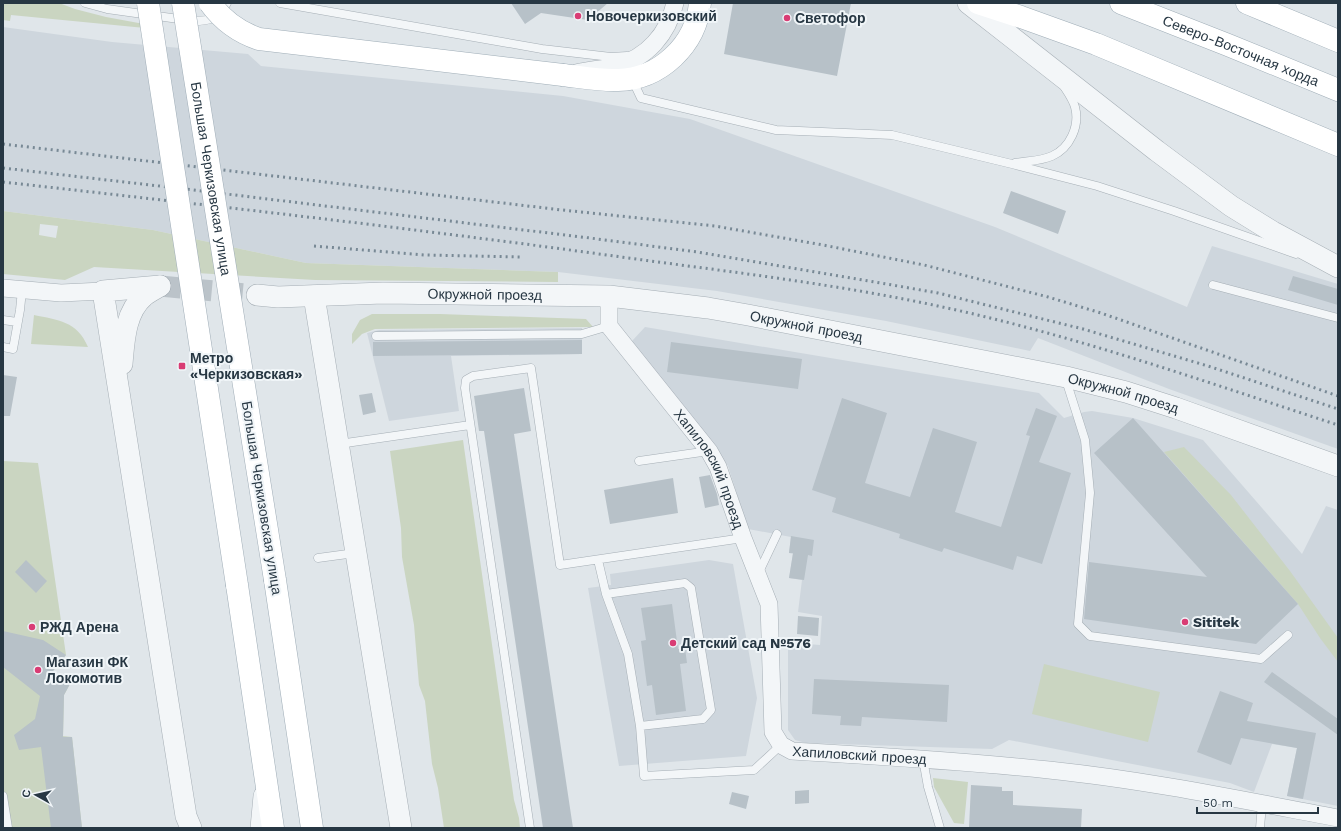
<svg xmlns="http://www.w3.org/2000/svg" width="1341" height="831" font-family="'Work Sans',sans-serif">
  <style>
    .built { fill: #ced6dd }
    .green { fill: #cad5c1; fill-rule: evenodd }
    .building { fill: #b7c1c8 }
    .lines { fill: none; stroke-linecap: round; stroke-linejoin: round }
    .tertiary-tunnel { stroke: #bbc3c9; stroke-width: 21; stroke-dasharray: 21 10; stroke-linecap: butt }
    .service-casing { stroke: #a5aeb5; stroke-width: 9 }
    .minor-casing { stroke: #a5aeb5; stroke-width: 18 }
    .tertiary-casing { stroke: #a5aeb5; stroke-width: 22 }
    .primary-casing { stroke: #9fadb7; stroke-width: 23 }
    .service { stroke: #f3f6f8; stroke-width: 8 }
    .minor { stroke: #f3f6f8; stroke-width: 17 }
    .tertiary { stroke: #f3f6f8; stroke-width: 21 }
    .primary { stroke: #fff; stroke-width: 22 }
    .rail { stroke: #788995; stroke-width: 3; stroke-dasharray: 2 4; stroke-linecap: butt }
    .primary-bridge-casing { stroke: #9fadb7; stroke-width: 23; stroke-linecap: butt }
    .primary-bridge { stroke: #fff; stroke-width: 22 }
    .poi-dot { fill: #d93c74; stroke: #f0f5f8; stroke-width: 1.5 }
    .labels { text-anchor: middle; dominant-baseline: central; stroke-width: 4; stroke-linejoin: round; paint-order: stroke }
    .poi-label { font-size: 14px; font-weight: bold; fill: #273743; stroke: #f0f5f8; text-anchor: start }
    .street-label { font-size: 14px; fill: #273743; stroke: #f0f5f8 }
  </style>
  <rect width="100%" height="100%" fill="#e0e6ea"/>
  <!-- built -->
  <path class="built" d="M3,27L112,42L248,54L261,66L563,96L690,119L995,227L1187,307L1212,246L1338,284V449L1169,389L1038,338L1030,351L886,321L717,291L558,272L306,263L153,230L3,211Z
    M645,327L1039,393L1064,418L1084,412L1092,411L1133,418L1203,440L1302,554L1326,506L1338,510V806L1287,796L1297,748L1272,744L1254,792L1230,783L1009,740L992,749L806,743L795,740L788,730V649L795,643L820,645L822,616L798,612L802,580L789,578L793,554L789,553L791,537L748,529L728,466L632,341Z
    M582,328V354L451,356L459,411L389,421L367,333L379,330Z
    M709,560L733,564L757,698L746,756L619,766L588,588L611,585L610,574Z"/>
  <!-- green -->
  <path class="green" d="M3,3H59L75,9L106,17L144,24L145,28L11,15L10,21L3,20Z
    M3,211L153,230L306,263L558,272V282L315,280L94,267L65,280L3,274ZM40,224L58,226L56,238L39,235Z
    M372,314H440L586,319L593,327L375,329L362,334L352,344V334L360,320Z
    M34,315C58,320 77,321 88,347L31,344Z
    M463,440L514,800L519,818L520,828H444L438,788L432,764L425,701L419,685L414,625L402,557L401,528L390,451Z
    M1184,447L1231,495L1290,571L1338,638V662L1320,638L1298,604L1164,452Z
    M3,461L38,463L66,655L53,671L70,684L64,695L63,736L72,737L82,828H3Z
    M1044,664L1160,692L1148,742L1032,714Z
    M933,778L968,782L964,824L954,823L934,787Z"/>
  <!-- building -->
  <path class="building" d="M511,3H608L588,20L541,13L525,24Z
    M733,3H851L837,76L724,54Z
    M1011,191L1066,211L1058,234L1003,213Z
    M1293,276L1338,289V305L1288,290Z
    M582,340V354L373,356V342Z
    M671,342L802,359L798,389L667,372Z
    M3,375L17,377L10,416H3Z
    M524,388L531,431L514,434L573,828H543L484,431H479L474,396Z
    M372,393L376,412L363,415L359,395Z
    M842,398L887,413L865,483L910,497L933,428L977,442L955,512L1001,527L1030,436L1026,435L1036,408L1057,416L1039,462L1071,473L1042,564L1017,556L1013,570L944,548L942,552L899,538L900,534L832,512L836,498L812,490Z
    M1133,418L1298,604L1256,644L1084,619L1089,562L1207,577L1094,453Z
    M710,475L717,494L719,505L705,508L699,477Z
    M673,478L678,513L610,524L604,490Z
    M791,536L814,540L812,556L808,555L804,580L789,578L793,553H789Z
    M26,560L47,581L36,593L15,572Z
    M672,604L678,649L685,648L687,663L680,664L686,711L656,715L652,685L647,686L641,641L646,640L641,608Z
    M798,616L819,618L818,636L797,634Z
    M3,631L43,640L66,655L53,671L70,684L64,695L63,737H72L82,828H51L41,747L19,750L14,735L35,719L40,696L3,667Z
    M1272,672L1338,719V735L1264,682Z
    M814,679L949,685L947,722L862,717L861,726L840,725L841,716L812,714Z
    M1220,691L1253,703L1247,721L1316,733L1303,799L1287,796L1297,748L1241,738L1231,765L1197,752Z
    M971,785L1002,787V791H1013V805L1082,809L1081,828H969Z
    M809,790V803L795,804V791Z
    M732,792L749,796L746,809L729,804Z"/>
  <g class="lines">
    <!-- tertiary-tunnel -->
    <path class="tertiary-tunnel" d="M160,286L257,295"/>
    <defs>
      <path id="service" d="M85,3L107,9L193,21C210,21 219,19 227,3
        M280,3L542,49L611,57L627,56
        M632,79L641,98L776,130L892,135L1012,164L1097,186L1174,211L1296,254
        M1015,163C1027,161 1041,161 1052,156C1070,148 1080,126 1075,107C1073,100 1069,94 1065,88
        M1213,285L1338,318
        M3,320L17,322
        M376,336L582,334L609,326
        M3,347L13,349L20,310L22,290
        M1066,380L1085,440L1090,493L1078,624L1090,636L1261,659L1288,635
        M339,444L470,425
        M639,461L709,451
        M318,558L355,553
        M598,560L606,594L628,654L640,726L644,776L754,770L781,745
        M758,574L777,534
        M606,594L685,583L691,588L711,710L703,719L640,726
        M923,759L928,787L940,828
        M3,796L8,828
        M530,828L465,388L466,380L473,376L531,368L560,565L743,538
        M1260,828L1262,804"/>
      <g id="minor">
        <path d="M576,73C589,70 603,69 616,66C647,58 668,34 675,3"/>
        <path d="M3,288L61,293L103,291"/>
        <path id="s1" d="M609,296V326L709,451L718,467L743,538L769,604L773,732L781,745L792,751C878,756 964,761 1049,770C1146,780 1242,800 1338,818"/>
      </g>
      <g id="tertiary">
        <path d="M968,3L1157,151L1231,206L1273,232L1338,267"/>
        <path d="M160,286L103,291L186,816L191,828"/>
        <path id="s2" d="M257,295L278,297L383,293L609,296L708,308L748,315L1066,377L1126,392L1176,408L1338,466"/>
        <path d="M314,296L401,828"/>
        <path d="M122,364C124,341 125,312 144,296C149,292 155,289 160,286"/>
        <path d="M261,828L264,796"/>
      </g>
      <g id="primary">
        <path d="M978,3L1021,17L1096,44L1338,145"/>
        <path id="s3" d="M1121,3L1228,45L1338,90"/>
        <path d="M1247,3L1338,41"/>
        <path d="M563,75C580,77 601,81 618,80C660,79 696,45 700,3"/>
        <path d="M275,580L312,828"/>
        <path d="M237,585L273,828"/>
      </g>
    </defs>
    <!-- service casing -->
    <use href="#service" class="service-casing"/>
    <!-- minor casing -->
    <use href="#minor" class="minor-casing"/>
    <!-- tertiary casing -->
    <use href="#tertiary" class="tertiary-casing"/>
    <!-- primary casing -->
    <use href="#primary" class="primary-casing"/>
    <!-- service -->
    <use href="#service" class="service"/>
    <!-- minor -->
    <use href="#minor" class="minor"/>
    <!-- tertiary -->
    <use href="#tertiary" class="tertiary"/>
    <!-- primary -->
    <use href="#primary" class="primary"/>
    <!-- rail -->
    <path class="rail" d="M3,144L562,210L715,226L823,245L924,265L1048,297L1101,313L1338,396
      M3,168L185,189L590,238L697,252L875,282L938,293L1083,329L1208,366L1338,409
      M3,182C207,205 411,228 614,256C722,271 831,283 938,306C1074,335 1206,382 1338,425
      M314,246L425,255L521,257"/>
    <defs>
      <g id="primary-bridge">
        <path d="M148,3L237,585"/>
        <path id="s4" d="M183,3L275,580"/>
        <path d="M210,3C223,21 238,32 259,39L563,75"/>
      </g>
    </defs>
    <!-- primary-bridge casing -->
    <use href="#primary-bridge" class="primary-bridge-casing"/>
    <!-- primary-bridge -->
    <use href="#primary-bridge" class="primary-bridge"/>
  </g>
  <!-- markers -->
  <g class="poi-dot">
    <circle cx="578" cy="16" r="4"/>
    <circle cx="787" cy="18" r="4"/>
    <rect x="178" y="362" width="8" height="8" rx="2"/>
    <circle cx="1185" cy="622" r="4"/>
    <circle cx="32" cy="627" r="4"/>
    <circle cx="673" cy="643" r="4"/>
    <circle cx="38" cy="670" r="4"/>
  </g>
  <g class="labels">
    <!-- poi labels -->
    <g class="poi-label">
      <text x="586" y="16">Новочеркизовский</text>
      <text x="795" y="18">Светофор</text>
      <text x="190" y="358">Метро<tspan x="190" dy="16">«Черкизовская»</tspan></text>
      <text x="1193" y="622">Sititek</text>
      <text x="40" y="627">РЖД Арена</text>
      <text x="681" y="643">Детский сад №576</text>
      <text x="46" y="662">Магазин ФК<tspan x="46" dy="16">Локомотив</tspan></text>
    </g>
    <!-- street labels -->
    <g class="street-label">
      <text stroke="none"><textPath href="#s3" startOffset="129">Северо-Восточная хорда</textPath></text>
      <text stroke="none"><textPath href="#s4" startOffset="178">Большая Черкизовская улица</textPath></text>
      <text stroke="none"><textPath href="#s2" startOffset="228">Окружной проезд</textPath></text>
      <text stroke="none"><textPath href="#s2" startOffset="552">Окружной проезд</textPath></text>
      <text stroke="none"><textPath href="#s2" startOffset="876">Окружной проезд</textPath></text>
      <text stroke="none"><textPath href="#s1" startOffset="206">Хапиловский проезд</textPath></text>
      <text transform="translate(262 498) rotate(81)">Большая Черкизовская улица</text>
      <text stroke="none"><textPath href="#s1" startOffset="578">Хапиловский проезд</textPath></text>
    </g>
  </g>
  <!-- border -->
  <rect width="1341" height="831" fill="none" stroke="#273743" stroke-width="8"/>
  <!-- north arrow -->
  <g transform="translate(36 795) rotate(278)" stroke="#f0f5f8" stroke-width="3" paint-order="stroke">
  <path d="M0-3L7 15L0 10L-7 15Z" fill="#273743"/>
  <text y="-6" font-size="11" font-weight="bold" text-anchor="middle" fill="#273743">С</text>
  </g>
  <!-- scale -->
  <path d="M1197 807v6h121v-6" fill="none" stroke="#273743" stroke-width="2"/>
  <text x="1203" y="807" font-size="12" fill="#273743" stroke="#f0f5f8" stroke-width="3" paint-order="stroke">50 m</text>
</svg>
